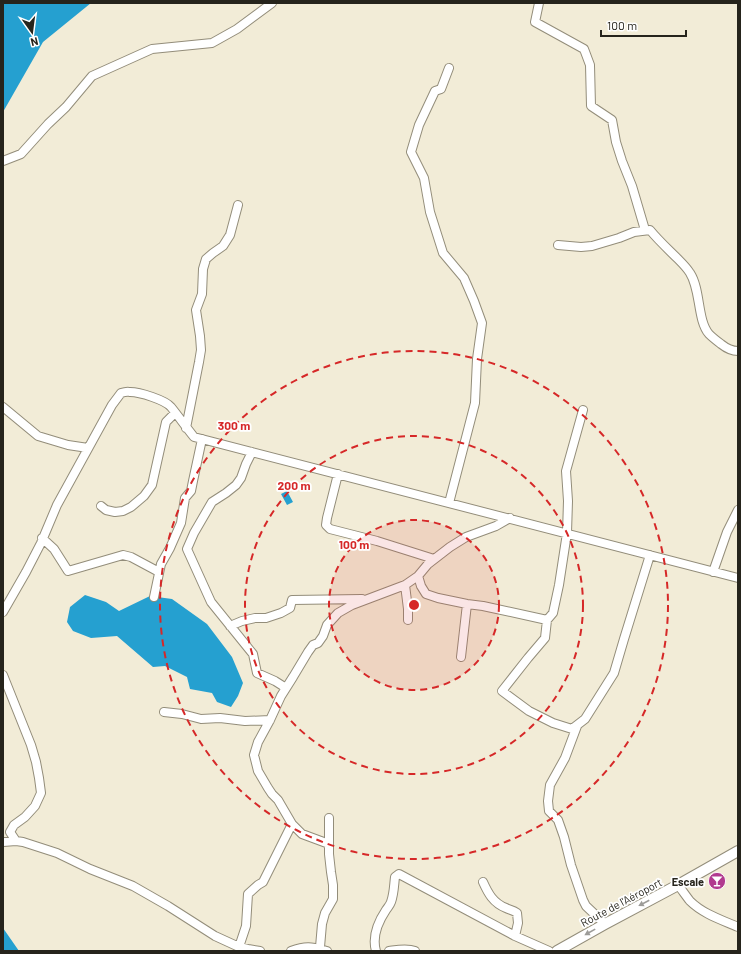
<svg xmlns="http://www.w3.org/2000/svg" width="741" height="954" font-family="Barlow,sans-serif">
  <style>
    .water { fill: #25a0d0 }
    .lines { fill: none; stroke-linecap: round; stroke-linejoin: round }
    .minor-casing { stroke: #938d7a; stroke-width: 10 }
    .major-casing { stroke: #938d7a; stroke-width: 12 }
    .minor { stroke: #fff; stroke-width: 8 }
    .major { stroke: #fff; stroke-width: 10 }
    .oneway { fill: #9d9c99 }
    .ring { fill: none; stroke: #d62828; stroke-width: 2; stroke-dasharray: 7 5 }
    .labels { text-anchor: middle; dominant-baseline: central; stroke-width: 3.5; stroke-linejoin: round; paint-order: stroke }
    .poi-label { font-size: 11px; font-weight: bold; fill: #26241c; stroke: #fff; text-anchor: end }
    .street-label { font-size: 11px; fill: #26241c; stroke: #fff }
    .centre { fill: #d62828; stroke: #fff; stroke-width: 2 }
    .ring-label { font-size: 12px; text-anchor: middle; font-weight: bold; fill: #d62828; stroke: #fff; stroke-width: 3.5; stroke-linejoin: round; paint-order: stroke }
  </style>
  <rect width="100%" height="100%" fill="#f2ecd7"/>
  <!-- water -->
  <path class="water" d="M3,3H91L43,42L3,112Z
    M287,491L293,502L287,505L281,494Z
    M85,595L106,602L119,611L150,596L172,599L207,624L232,657L243,683L238,696L231,707L217,702L212,693L190,689L187,677L165,666L153,667L117,636L91,638L73,631L67,622L70,607Z
    M3,928L19,951H3Z"/>
  <g class="lines">
    <defs>
      <path id="minor" d="M539,3L535,22L584,49L590,65L591,106L612,120L616,142L622,161L632,186L645,230
        M3,161L21,154L48,124L66,107L92,76L152,49L212,43L237,29L272,3
        M558,245L581,247L592,246L619,238L634,232L650,230C658,240 668,249 678,259C682,263 687,268 690,273C701,290 697,320 709,334C713,338 717,341 721,344C726,348 732,351 738,351
        M3,407L38,436L68,445L88,448
        M186,428L199,362L201,350L200,336L196,310L202,294L203,269L206,259L213,253L223,246L230,235L238,205
        M252,452L246,464L241,478L236,485L226,493L212,502L194,533L187,549L211,602L253,654L257,673L275,681L286,688
        M338,474L327,518L326,525L330,529L377,541L434,559
        M449,503L475,403L477,359L482,323L474,301L464,278L443,253L430,212L424,178L411,152L419,125L435,91L441,89L449,68
        M101,506L106,510L115,512L123,511L131,507L144,496L152,485L166,422L175,413
        M510,518L496,526L466,537L450,547L428,564L418,576L421,586L426,594L438,598L467,604L483,606L547,620L553,613L559,585L567,533L568,501L566,471L583,410
        M42,538L54,549L68,571L123,555L131,557L159,572
        M713,572L727,532L738,510
        M405,585L408,609V620
        M154,597L161,564L170,548L181,523L185,498L191,491L193,481L202,439
        M3,612L26,572L41,543L57,505L112,405L121,393C124,392 127,391 130,392C140,392 165,400 171,407C179,417 186,427 194,437L738,578
        M547,620L545,638L528,658L502,691L529,711L553,723L572,729L585,719L614,673L624,639L650,555
        M230,626L242,621L255,618H266L281,613L290,608L292,600L362,599
        M461,657L467,604
        M3,675L31,745L36,762L39,778L41,793L35,806L25,817L14,825L10,832L16,841
        M164,712L182,714L201,719L220,718L245,721L270,720
        M577,726L565,758L550,785L548,801L549,811L558,820L564,837L571,865L583,900L586,906L605,924
        M3,842L16,841L23,842L57,853L90,869L133,886L168,906L215,936L239,947L248,949L260,951
        M329,844L302,834L292,824L278,800L272,794L268,788L258,771L254,755L258,742L270,720L281,696L293,677L308,652L313,645L318,643L323,636L327,625L338,613L352,605L405,585L418,576
        M483,882C488,893 493,903 506,908C510,910 513,910 517,913L518,923L515,936
        M678,885C682,890 686,896 690,901C703,914 722,920 738,927
        M239,947L246,926L248,894L258,885L263,882L292,824
        M321,949L320,947L322,924L325,913L333,899V885L331,872L329,854V818
        M291,951C307,945 312,947 327,951
        M376,951C372,937 378,922 386,910C388,907 390,905 391,902C394,894 394,885 395,877L399,874L515,936L549,951
        M389,951C397,950 407,948 415,951"/>
      <path id="major" d="M557,951L605,924L678,885L738,851"/>
    </defs>
    <!-- minor casing -->
    <use href="#minor" class="minor-casing"/>
    <!-- major casing -->
    <use href="#major" class="major-casing"/>
    <!-- minor -->
    <use href="#minor" class="minor"/>
    <!-- major -->
    <use href="#major" class="major"/>
  </g>
  <!-- one-way arrows -->
  <defs><path id="oneway-solid" d="M-6-.8H1V-3.2L6.5 0L1 3.2V.8H-6Z"/></defs>
  <g class="oneway">
    <use href="#oneway-solid" transform="translate(644 903) rotate(152)"/>
    <use href="#oneway-solid" transform="translate(590 932) rotate(151)"/>
  </g>
  <!-- distance rings -->
  <circle cx="414" cy="605" r="85" fill="#d62828" fill-opacity=".12"/>
  <g class="ring">
    <circle cx="414" cy="605" r="85"/>
    <circle cx="414" cy="605" r="169"/>
    <circle cx="414" cy="605" r="254"/>
  </g>
  <!-- icons -->
  <defs>
    <symbol id="bar-disc" viewBox="-11 -11 22 22"><circle r="9.5" fill="#b13a8f" stroke="#fff"/><path d="M-6-5H6L.8 .8V4.5H3.5V6h-7V4.5H-.8V.8Z" fill="#fff"/></symbol>
  </defs>
  <g fill-rule="evenodd">
    <use href="#bar-disc" x="707" y="871" width="20" height="20"/>
  </g>
  <g class="labels">
    <!-- poi labels -->
    <g class="poi-label">
      <text x="704" y="881">Escale</text>
    </g>
    <!-- street labels -->
    <g class="street-label">
      <text transform="translate(621 902) rotate(-28)">Route de l'Aéroport</text>
    </g>
  </g>
  <circle cx="414" cy="605" r="6" class="centre"/>
  <g class="ring-label">
    <text x="234" y="430">300 m</text>
    <text x="294" y="490">200 m</text>
    <text x="354" y="549">100 m</text>
  </g>
  <!-- border -->
  <rect width="741" height="954" fill="none" stroke="#26241c" stroke-width="8"/>
  <!-- north arrow -->
  <g transform="translate(32 32) rotate(166)" stroke="#ffffff" stroke-width="3" paint-order="stroke">
  <path d="M0-3L7 15L0 10L-7 15Z" fill="#26241c"/>
  <text y="-6" font-size="11" font-weight="bold" text-anchor="middle" fill="#26241c">N</text>
  </g>
  <!-- scale -->
  <path d="M601 30v6h85v-6" fill="none" stroke="#26241c" stroke-width="2"/>
  <text x="607" y="30" font-size="12" fill="#26241c" stroke="#ffffff" stroke-width="3" paint-order="stroke">100 m</text>
</svg>
